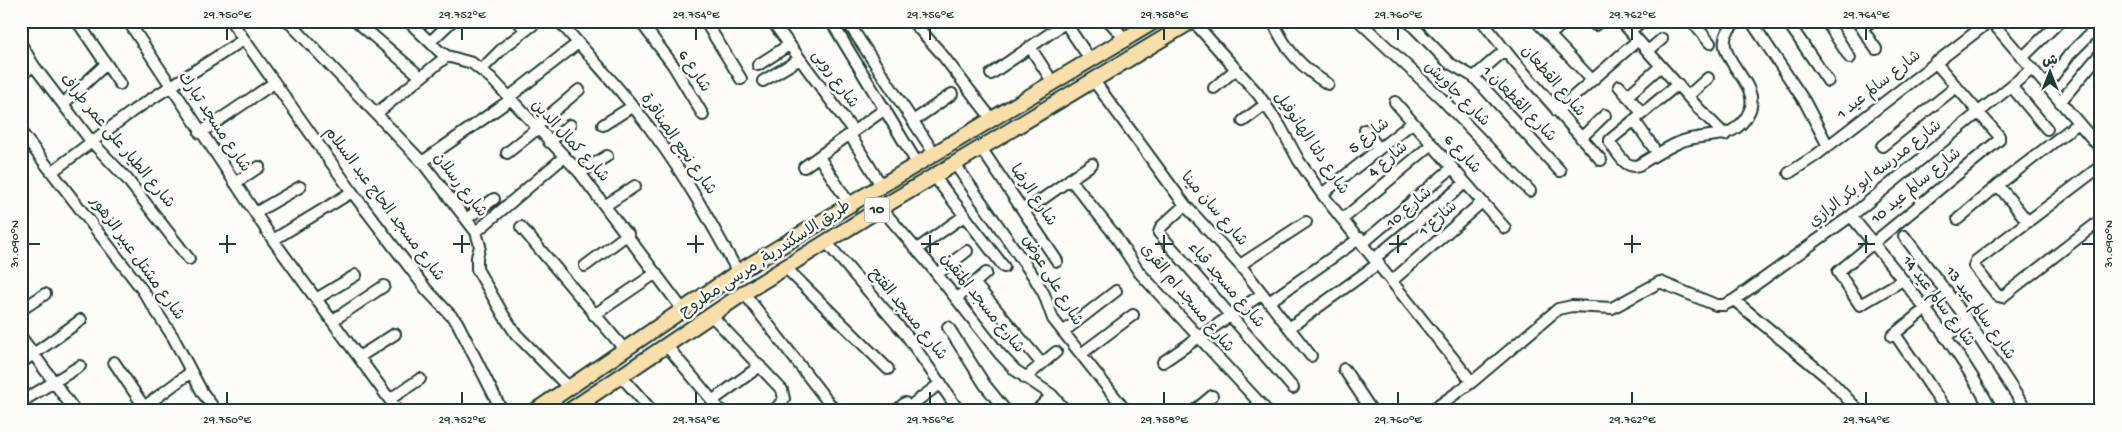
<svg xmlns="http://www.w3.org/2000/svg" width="2122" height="432" font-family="'Gochi Hand','Playpen Sans Arabic',sans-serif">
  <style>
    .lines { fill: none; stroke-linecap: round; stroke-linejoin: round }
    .minor-casing { stroke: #1f3d34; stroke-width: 14 }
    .major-casing { stroke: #1f3d34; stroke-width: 18 }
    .minor { stroke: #fdfcf7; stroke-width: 10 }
    .major { stroke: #f8deab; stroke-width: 14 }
    .ticks { fill: none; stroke: #1f3d34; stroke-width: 2 }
    .labels { text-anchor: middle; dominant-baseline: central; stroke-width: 5; stroke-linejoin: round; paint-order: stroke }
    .shield { fill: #fdfcf7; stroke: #62766e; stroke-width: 1 }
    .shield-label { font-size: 15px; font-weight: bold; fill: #1f3d34 }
    .street-label { font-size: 16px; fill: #1f3d34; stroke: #fdfcf7 }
    .neatline { fill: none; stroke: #1f3d34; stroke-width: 2 }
    .ticks-label { font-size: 12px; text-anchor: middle; fill: #1f3d34 }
  </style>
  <rect width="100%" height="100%" fill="#fdfcf7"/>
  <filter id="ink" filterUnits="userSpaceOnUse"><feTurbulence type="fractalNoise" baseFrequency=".02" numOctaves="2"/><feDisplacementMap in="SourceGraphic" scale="10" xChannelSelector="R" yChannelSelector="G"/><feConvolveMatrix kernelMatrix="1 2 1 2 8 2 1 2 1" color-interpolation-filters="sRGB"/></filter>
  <g filter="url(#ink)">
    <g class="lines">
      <defs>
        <path id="minor" d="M77,21L120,84
          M128,21L273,240L398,411
          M231,21L352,192L426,289L457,322L502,411
          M288,21L422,162L476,232L480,246L477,257V269L504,316L516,334L569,388
          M356,21L421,77
          M408,21L439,51L447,56L472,63L491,78L580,173L683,310
          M518,21L525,30
          M559,21C592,59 628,97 657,138C688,180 713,227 738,272
          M640,21L673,65L703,115
          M705,21L741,79
          M772,21L854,132
          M831,21L917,163
          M847,21L934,153
          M912,21L940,52L991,118
          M1064,21L1090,59
          M1109,21L1125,39
          M1193,21L1258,94L1280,126L1299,161L1322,194L1472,382
          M1273,21C1285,50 1302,68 1328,84
          M1359,21L1441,98L1530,191
          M1408,21L1449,63L1474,77L1560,171
          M1482,21L1512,59L1601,160
          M1621,21L1699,109L1725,135
          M1695,21V25L1710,43
          M1751,21L1805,102L1828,146
          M1787,21L1828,81
          M1826,21L1850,58
          M1857,21L1876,49
          M1991,21L2101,149
          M1537,22L1592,80
          M1595,25L1600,21
          M1862,28L1872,21
          M1630,31L1642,21
          M1550,35L1566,21
          M430,42L452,21
          M21,44L34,66L91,141L127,179L189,259
          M1030,47L1052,81
          M1648,51L1662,39
          M2023,57L2060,21
          M758,65L789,45
          M482,69L504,47L538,21
          M21,74L34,66
          M991,74L1065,23
          M1474,77L1505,50
          M763,81L800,59
          M1094,81L1185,205L1240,265L1311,356
          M1678,84L1610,140V143C1618,153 1625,170 1639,165C1652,157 1666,148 1680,142C1705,131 1736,144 1750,110C1762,78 1699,52 1737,21
          M1619,86L1642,113
          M2011,86L2047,129
          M2046,86L2069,55L2101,23
          M1214,88L1236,69
          M1627,96L1661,66
          M1688,96L1708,78
          M508,98L578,43
          M1395,102L1505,228
          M2060,102L2101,53
          M63,104L106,64
          M1557,111L1638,40
          M377,113L447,56
          M1634,120L1653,147
          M913,121L952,94
          M1243,121L1266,104
          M603,125L633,106
          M535,127L579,90
          M1365,130L1379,149
          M21,132L141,288L173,337L202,392L216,411
          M200,133L274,83
          M850,135L881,185
          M1581,138L1605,115
          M549,142L570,125
          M1882,146L1956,87
          M981,148L1057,261
          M507,153L537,129
          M819,157L850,205
          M422,162L510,100
          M955,164L1034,277L1044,294L1053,319L1126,411
          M2101,166L1976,261L1974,266L1998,296L2002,297L2101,220
          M804,167L885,109
          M53,171L134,110L243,40
          M580,173L607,156
          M1789,173L1815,156L1990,21
          M934,176L1004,267
          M1070,179L1114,234L1139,272L1267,411
          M235,183L259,167
          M1998,185L2028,222
          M1322,194L1412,123
          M606,205L635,186
          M1185,205L1161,227L1159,233L1293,388
          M881,208L929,264L999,353L1015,370L1052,395L1066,411
          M1024,212L1092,164
          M255,213L300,187
          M1851,216C1901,277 1954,340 1992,411
          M466,219L494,199
          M1343,219L1431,145
          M1958,219L1998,185L2077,124
          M521,227L625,350
          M476,232L564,157
          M1904,236L1966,318L2027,411
          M273,240L352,192
          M826,242L907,336L959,411
          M1363,243L1452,168
          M917,249L964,216
          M1375,258L1465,183
          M1240,265L1306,222
          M585,266L628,234
          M785,267L888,369
          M937,274L967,251
          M1393,280L1482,202
          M1903,280L1860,305L1838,272L1999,140V136L1935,62
          M974,283L1042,364
          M744,293L835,411
          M316,299L356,275
          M956,299L986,273
          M1734,300L1828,378L1859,411
          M1269,302L1360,238
          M21,310L45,294
          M594,315L656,273
          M711,315L782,390L784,399L774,411
          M332,321L384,286
          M948,327L985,385L1006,411
          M1289,328L1379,263
          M1063,332L1116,291
          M1895,334L1947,411
          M1892,336L1947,291
          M21,337L75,411
          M1945,337L1968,321
          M666,345L721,411
          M1081,354L1133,315
          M359,357L395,334
          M114,362L147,411
          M1163,362L1262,294
          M21,363L81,320
          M1344,369L1372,411
          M621,376L652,411
          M1025,378L1056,352
          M390,399L420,379
          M586,400L595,411
          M712,401L760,366
          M21,402L80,366
          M914,403L941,383
          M144,407L191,372
          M896,411L905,403
          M1036,411L1052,395
          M1194,411L1212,396
          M1431,411L1472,382L1558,309L1572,306L1612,308L1660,282L1716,305H1724L1734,300L1851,216L2032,69"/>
        <path id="major" d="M535,411L738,272L1155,21
          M569,411L744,293L881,208L1192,21"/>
      </defs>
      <!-- minor casing -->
      <use href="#minor" class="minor-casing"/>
      <!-- major casing -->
      <use href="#major" class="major-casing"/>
      <!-- minor -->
      <use href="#minor" class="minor"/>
      <!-- major -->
      <use href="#major" class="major"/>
    </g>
  </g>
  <!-- ticks -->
  <path class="ticks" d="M227,28V40M462,28V40M696,28V40M930,28V40M1164,28V40M1398,28V40M1632,28V40M1866,28V40M227,235V253M462,235V253M696,235V253M930,235V253M1164,235V253M1398,235V253M1632,235V253M1866,235V253M28,244H40M219,244H236M453,244H470M687,244H704M921,244H939M1155,244H1173M1389,244H1407M1624,244H1641M1858,244H1875M2082,244H2094M227,392V404M462,392V404M696,392V404M930,392V404M1164,392V404M1398,392V404M1632,392V404M1866,392V404"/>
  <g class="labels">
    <!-- shield labels -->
    <rect class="shield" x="864.5" y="197.5" width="25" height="25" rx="4"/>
    <g class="shield-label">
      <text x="877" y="210">10</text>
    </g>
    <!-- street labels -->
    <g class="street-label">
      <text transform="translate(693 72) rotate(57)">شارع 6</text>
      <text transform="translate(834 80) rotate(54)">شارع روبى</text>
      <text transform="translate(1552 82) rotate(49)">شارع القطعان</text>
      <text transform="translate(1880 86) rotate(-38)">شارع سالم عيد 1</text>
      <text transform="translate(1456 95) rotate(45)">شارع جاويش</text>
      <text transform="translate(1518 105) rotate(46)">شارع القطعان 1</text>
      <text transform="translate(213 123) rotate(56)">شارع مسجد تبارك</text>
      <text transform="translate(1370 137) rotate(-38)">شارع 5</text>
      <text transform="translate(116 142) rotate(50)">شارع الطيار على عمر طراف</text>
      <text transform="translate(569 142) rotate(47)">شارع كمال الدين</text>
      <text transform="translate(1310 144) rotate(56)">شارع دلتا الهانوفيل</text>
      <text transform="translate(677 145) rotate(55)">شارع نجع الصناقرة</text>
      <text transform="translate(1461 155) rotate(48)">شارع 6</text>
      <text transform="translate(1389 161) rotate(-40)">شارع 4</text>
      <text transform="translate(1876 175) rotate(-38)">شارع مدرسه ابو بكر الرازي</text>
      <text transform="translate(459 186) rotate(52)">شارع رسلان</text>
      <text transform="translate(1917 187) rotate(-39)">شارع سالم عيد 10</text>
      <text transform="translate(1032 196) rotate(56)">شارع الرضا</text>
      <text transform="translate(383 205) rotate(53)">شارع مسجد الحاج عبد السلام</text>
      <text transform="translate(1410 209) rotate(-40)">شارع 10</text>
      <text transform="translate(1213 210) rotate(49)">شارع سان مينا</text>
      <text transform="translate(1439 220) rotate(-41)">شارع 1</text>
      <text transform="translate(136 259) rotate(54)">شارع مشتل عبير الزهور</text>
      <text transform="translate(766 260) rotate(-33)">طريق الاسكندرية, مرسى مطروح</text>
      <text transform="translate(1051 281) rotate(59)">شارع على عوض</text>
      <text transform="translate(1225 286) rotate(49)">شارع مسجد قباء</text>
      <text transform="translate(1186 299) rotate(50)">شارع مسجد ام القرى</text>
      <text transform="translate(1937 302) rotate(53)">شارع سالم عيد 14</text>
      <text transform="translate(981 304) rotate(51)">شارع مسجد المتقين</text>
      <text transform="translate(1979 314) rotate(55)">شارع سالم عيد 13</text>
      <text transform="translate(907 315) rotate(51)">شارع مسجد الفتح</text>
    </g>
  </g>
  <!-- margin -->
  <rect width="2122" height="432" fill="none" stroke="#fdfcf7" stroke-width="55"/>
  <!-- north arrow -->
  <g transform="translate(2050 72)" stroke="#fdfcf7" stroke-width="4" paint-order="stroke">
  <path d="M0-4L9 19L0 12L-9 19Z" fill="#1f3d34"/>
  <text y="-8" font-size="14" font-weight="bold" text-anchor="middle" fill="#1f3d34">ش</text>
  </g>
  <rect x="28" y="28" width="2066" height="376" class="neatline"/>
  <g class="ticks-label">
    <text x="227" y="18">29.750°E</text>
    <text x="462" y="18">29.752°E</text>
    <text x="696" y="18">29.754°E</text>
    <text x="930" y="18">29.756°E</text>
    <text x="1164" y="18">29.758°E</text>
    <text x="1398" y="18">29.760°E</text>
    <text x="1632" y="18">29.762°E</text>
    <text x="1866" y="18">29.764°E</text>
    <text transform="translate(14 244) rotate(-90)" y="4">31.090°N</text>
    <text transform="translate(2108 244) rotate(-90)" y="4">31.090°N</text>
    <text x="227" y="423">29.750°E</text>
    <text x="462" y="423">29.752°E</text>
    <text x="696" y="423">29.754°E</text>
    <text x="930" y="423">29.756°E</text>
    <text x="1164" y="423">29.758°E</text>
    <text x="1398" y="423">29.760°E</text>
    <text x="1632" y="423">29.762°E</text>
    <text x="1866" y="423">29.764°E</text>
  </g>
</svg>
